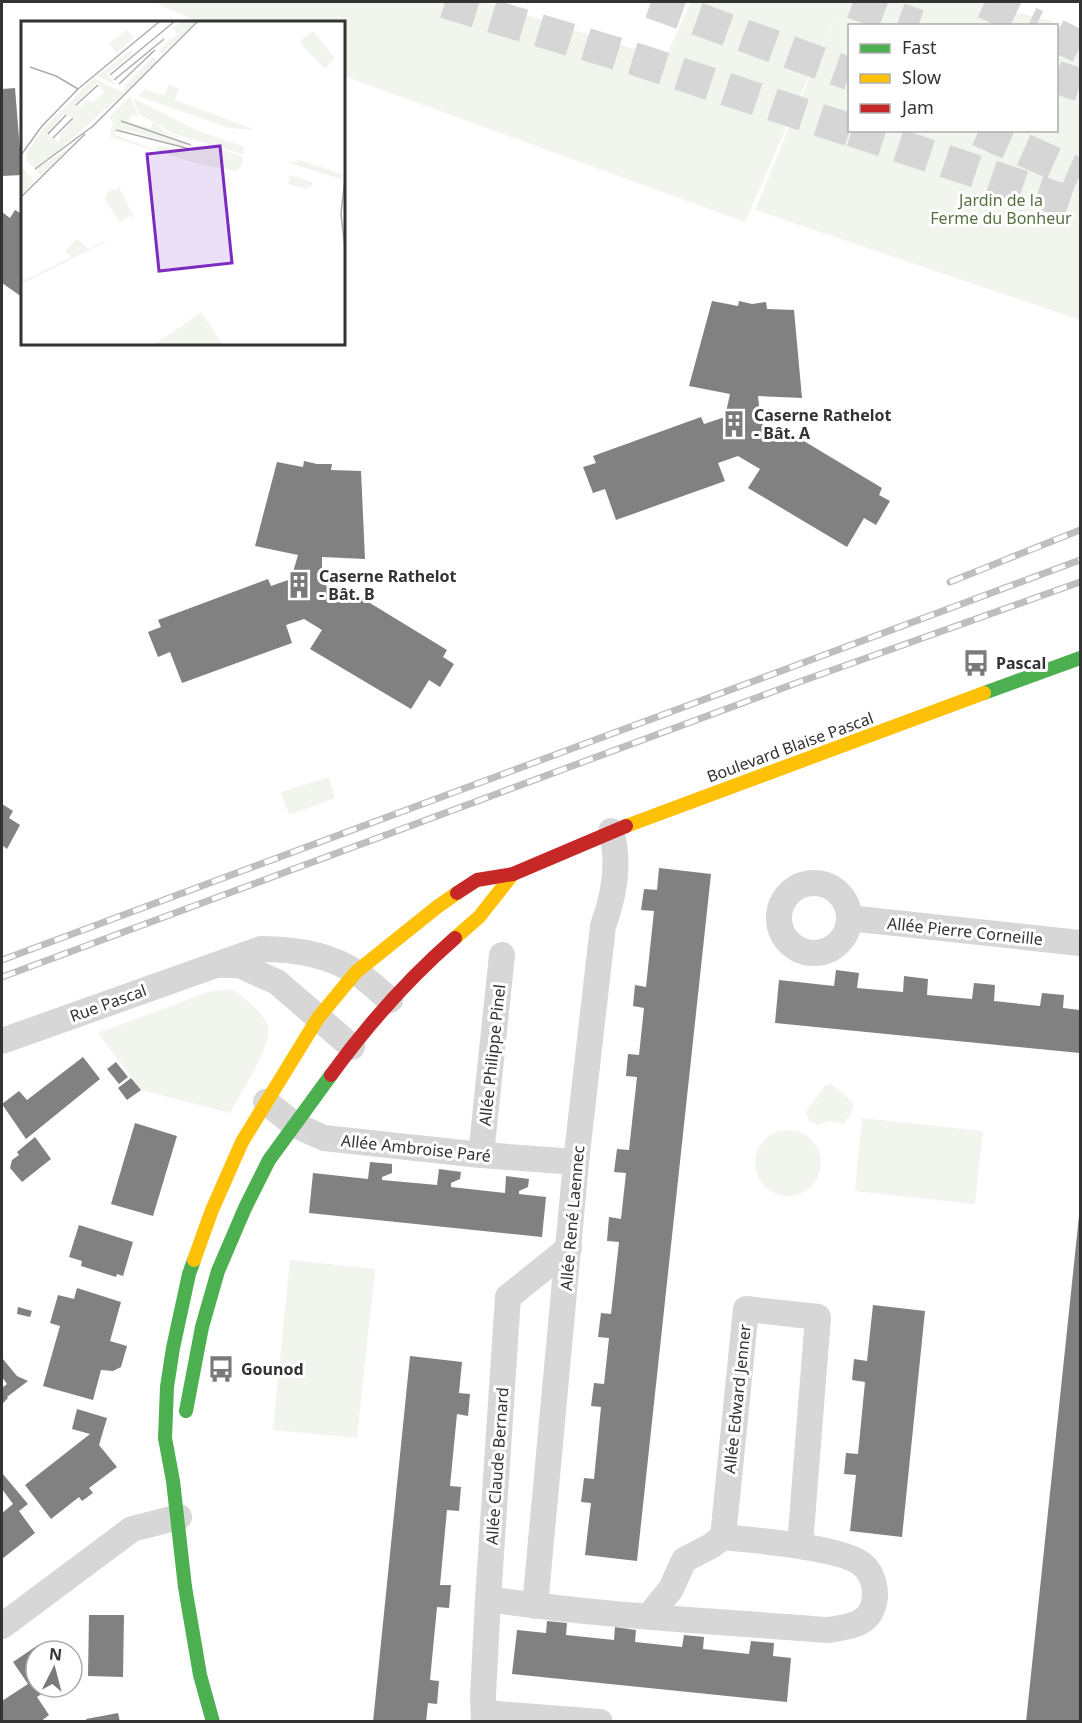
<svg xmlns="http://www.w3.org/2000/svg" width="1082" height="1723" font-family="'Noto Sans',sans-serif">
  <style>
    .green { fill: #f1f5ed; fill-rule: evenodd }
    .building { fill: #818181 }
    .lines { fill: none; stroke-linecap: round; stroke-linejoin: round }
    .highway-tunnel { stroke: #d6d6d6; stroke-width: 33; stroke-dasharray: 33 16; stroke-linecap: butt }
    .street { stroke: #d7d7d7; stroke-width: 26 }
    .fast { stroke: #4caf50; stroke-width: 14 }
    .slow { stroke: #ffc107; stroke-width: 14 }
    .jam { stroke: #c62828; stroke-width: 14 }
    .rail-casing { stroke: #bebebe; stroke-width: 7 }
    .rail { stroke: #fff; stroke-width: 4.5; stroke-dasharray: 14; stroke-linecap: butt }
    .labels { text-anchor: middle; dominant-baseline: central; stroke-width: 6; stroke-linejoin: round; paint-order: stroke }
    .park-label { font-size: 16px; fill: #56703f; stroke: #fff }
    .poi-label { font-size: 16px; font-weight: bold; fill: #333; stroke: #fff; text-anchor: start }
    .street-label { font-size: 16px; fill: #333; stroke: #fff }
    .inset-road { fill: none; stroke: #adadad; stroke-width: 1.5 }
    .view { fill: #7b2cbf; fill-opacity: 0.15; stroke: #7b2cbf; stroke-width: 3 }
    .inset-edge { fill: none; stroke: #333; stroke-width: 3 }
  </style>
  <rect width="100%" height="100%" fill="#fff"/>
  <!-- green -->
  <path class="green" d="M154,2H484L641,51L668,52L691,2H978L1050,21L1080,35V320L755,210L837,11L745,222L344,76V22H198ZM850,26H1056V130H850Z
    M329,777L335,798L289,815L281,792Z
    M229,989C238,992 245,998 252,1005C258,1010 267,1020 268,1028C272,1045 239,1096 230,1113L141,1090L98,1033L208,992Z
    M830,1083L853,1102V1110L844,1124L828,1121L818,1125L809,1121L806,1112L824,1087Z
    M862,1118L983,1131L975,1204L855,1191Z
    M755 1163a33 33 0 1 1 66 0a33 33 0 1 1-66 0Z
    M290,1260L375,1269L357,1438L273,1430Z"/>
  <!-- building -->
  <path class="building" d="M15,88L22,175L2,176V89Z
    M15,210L22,214V297L2,283V212L10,218Z
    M712,301L738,306L739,301L752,304L766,302L767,309L794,310L802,398L758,396L761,423L780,435L784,429L882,488L879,495L890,501L876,525L864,518L847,547L748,488L760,469L738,456L718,463L725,481L616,520L605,489L593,493L583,467L596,463L593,456L701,417L704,424L725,417L730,394L689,386Z
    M304,461L317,464H332L331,470L361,471L365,559L322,557V583L342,597L347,589L447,650L443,657L454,664L440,687L429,680L411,709L310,649L322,630L304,619L286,625L292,643L182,683L170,652L158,657L148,632L161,627L158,620L268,579L271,586L291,579L298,555L255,546L277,462L303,467Z
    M2,804L13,811L9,818L20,825L7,849L2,845Z
    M659,868L711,874L637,1561L585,1555L591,1503L581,1502L584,1478L594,1479L601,1407L591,1406L594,1383L604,1384L609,1338L598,1337L601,1313L611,1314L619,1242L607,1241L609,1217L621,1219L626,1173L614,1172L617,1149L629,1150L637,1077L626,1076L628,1054L639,1055L644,1008L633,1006L635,985L646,987L654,911L641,910L644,889L657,890Z
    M836,970L859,973L857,988L903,992L904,976L928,979L927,995L972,999L974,983L995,985L994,1001L1040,1006L1042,993L1064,995L1063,1008L1080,1010V1053L775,1023L779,980L834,986Z
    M83,1057L100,1079L26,1139L2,1104L19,1091L27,1100Z
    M116,1062L128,1077L119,1084L107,1069Z
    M131,1078L141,1090L127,1100L118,1088Z
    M135,1123L177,1136L153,1216L111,1204Z
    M35,1137L51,1159L22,1182L10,1168L12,1160L19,1155L17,1152Z
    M370,1162L392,1164V1173L382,1177V1180L437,1185L439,1169L461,1172L460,1179L451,1183V1187L505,1193L506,1176L529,1179L528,1187L519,1191V1194L546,1197L542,1237L309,1213L313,1173L368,1179Z
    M1079,1216H1080V1722H1026Z
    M79,1225L133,1242L123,1276L117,1274L116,1277L81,1266L82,1261L69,1257Z
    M77,1288L121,1302L110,1341L127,1346L121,1367L113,1371L101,1370L93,1400L43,1386L60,1326L50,1323L58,1295L74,1299Z
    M873,1305L925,1311L902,1537L850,1531L856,1475L844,1474L846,1453L858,1454L865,1382L852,1380L854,1359L867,1361Z
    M18,1307L32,1311L30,1317L17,1314Z
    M410,1356L462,1362L459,1393L470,1394L468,1416L457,1414L450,1486L461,1487L459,1511L447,1510L440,1585H451L449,1608L437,1607L430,1680L439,1681L437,1704L428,1703L426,1722H373Z
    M2,1358L17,1376L28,1381L7,1397L8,1398L2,1404V1388L7,1384L2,1377Z
    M77,1409L107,1418L99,1445L117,1467L89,1488L93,1493L82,1501L79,1497L51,1519L25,1485L90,1434L72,1429Z
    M2,1473L28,1504L19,1511L35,1533L2,1559V1513L13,1504L2,1489Z
    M89,1615H124L123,1677L88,1676Z
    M547,1621L567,1623L566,1635L614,1640L615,1627L636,1630L635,1642L682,1647L684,1635L704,1637L703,1649L749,1654L751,1641L774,1643L773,1656L791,1658L787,1702L512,1674L517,1630L546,1633Z
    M38,1645L42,1651H36V1687H52L37,1697L49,1715L40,1722H2V1701L28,1684L13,1662Z
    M118,1713L120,1722H87L86,1719Z"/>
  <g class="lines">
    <!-- highway-tunnel -->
    <path class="highway-tunnel" d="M445,2L638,60L850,130
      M651,2L850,74
      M853,2L918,26
      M985,2L1036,26
      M1056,35L1080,47
      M1056,77L1080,85
      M852,130L1080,206
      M979,130L1080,175"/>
    <!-- street -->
    <path class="street" d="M779 918a35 35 0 1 1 70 0a35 35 0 1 1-70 0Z
      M849,918L1080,943
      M220,965H239L277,982L352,1047
      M2,1041L261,949C294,949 329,954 357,973C368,980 379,991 390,1000
      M266,1102L295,1125L324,1138L481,1155L576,1162
      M481,1155L502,955
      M723,1537L746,1309L818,1317L800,1545
      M488,1599C600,1616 714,1621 827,1630C847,1627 869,1626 874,1603C877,1590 873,1574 863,1565C844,1547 751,1540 723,1537L711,1546L684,1560L671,1589L649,1616
      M535,1606L576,1162L603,926C614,896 620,862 611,831
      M2,1626L132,1529L179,1517
      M485,1713L600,1722
      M484,1722L483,1696L488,1599L508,1297L569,1248"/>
    <!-- fast -->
    <path class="fast" d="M984,693L1080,658
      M194,1260L189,1274L173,1348L167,1387L165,1438L173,1481L185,1587L200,1675L213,1722
      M186,1411L202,1327L218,1271L245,1208L269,1160L331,1075"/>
    <!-- slow -->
    <path class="slow" d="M626,826L984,693
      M455,938L479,917L513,874
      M194,1260L212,1210L242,1142L318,1018L356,972L437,907L457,893"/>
    <!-- jam -->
    <path class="jam" d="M457,893L477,880L513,874L626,826
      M331,1075C368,1024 408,979 455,938"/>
    <defs>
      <path id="rail" d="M950,582L1080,530
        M2,960L1080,560
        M2,977L799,682L1080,582"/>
    </defs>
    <!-- rail casing -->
    <use href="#rail" class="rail-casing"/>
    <!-- rail -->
    <use href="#rail" class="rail"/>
  </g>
  <!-- icons -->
  <defs>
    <symbol id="building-bare" viewBox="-9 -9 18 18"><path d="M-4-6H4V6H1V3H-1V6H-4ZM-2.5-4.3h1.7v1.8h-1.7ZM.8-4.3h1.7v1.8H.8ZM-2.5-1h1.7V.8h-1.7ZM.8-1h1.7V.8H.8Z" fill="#7a7a7a" stroke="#fff" stroke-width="2.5" paint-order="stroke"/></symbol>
    <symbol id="bus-bare" viewBox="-9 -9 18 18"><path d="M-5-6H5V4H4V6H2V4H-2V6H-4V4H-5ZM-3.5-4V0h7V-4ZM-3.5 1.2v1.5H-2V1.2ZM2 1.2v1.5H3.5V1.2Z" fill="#7a7a7a" stroke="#fff" stroke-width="2.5" paint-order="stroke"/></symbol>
  </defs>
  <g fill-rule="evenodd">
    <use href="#building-bare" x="715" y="405" width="38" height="38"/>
    <use href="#building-bare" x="280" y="566" width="38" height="38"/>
    <use href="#bus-bare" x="957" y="644" width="38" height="38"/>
    <use href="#bus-bare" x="202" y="1350" width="38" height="38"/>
  </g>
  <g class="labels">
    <!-- park labels -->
    <g class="park-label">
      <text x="1001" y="200">Jardin de la<tspan x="1001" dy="18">Ferme du Bonheur</tspan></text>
    </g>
    <!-- poi labels -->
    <g class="poi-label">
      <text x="754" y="415">Caserne Rathelot<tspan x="754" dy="18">- Bât. A</tspan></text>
      <text x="319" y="576">Caserne Rathelot<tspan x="319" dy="18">- Bât. B</tspan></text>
      <text x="996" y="663">Pascal</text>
      <text x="241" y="1369">Gounod</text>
    </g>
    <!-- street labels -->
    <g class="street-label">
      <text transform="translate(790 747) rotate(-20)">Boulevard Blaise Pascal</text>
      <text transform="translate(965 931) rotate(6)">Allée Pierre Corneille</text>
      <text transform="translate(108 1003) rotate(-20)">Rue Pascal</text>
      <text transform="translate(492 1055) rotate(-84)">Allée Philippe Pinel</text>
      <text transform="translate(416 1148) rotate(6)">Allée Ambroise Paré</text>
      <text transform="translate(572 1218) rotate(-85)">Allée René Laennec</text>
      <text transform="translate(737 1399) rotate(-84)">Allée Edward Jenner</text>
      <text transform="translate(497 1466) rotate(-86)">Allée Claude Bernard</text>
    </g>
  </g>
  <!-- overview -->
  <g transform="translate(21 21)">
    <rect width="324" height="324" fill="#fff"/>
    <path d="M160,0H176L139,34L140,27L157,13L152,7ZM106,9L113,17L95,32L88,22ZM292,10L314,37L304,48L278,21ZM119,22L110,29L112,33L86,53L95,64L76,55ZM132,35L136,40L106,70L102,67ZM73,57L103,72L20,145L48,127L20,155L5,139L7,129L23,107ZM76,62L83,71L72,81L67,79L59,86L54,83ZM42,94L54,97L40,112L38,122L27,112ZM148,63L158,68L154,79L235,109L208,107L117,75L124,68L143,75ZM109,75L117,95L111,94L108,101L129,107L132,101L144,111L171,120L99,101L169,124L159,125L107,109L95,108V114L135,129L136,124L169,132L175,125L197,127L222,136L220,146L215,150L178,143L89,116L92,101L88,96ZM112,77L175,109L223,126V134L154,113L118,93ZM279,139L321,153L320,158L268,142ZM0,145L13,160L0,174ZM269,154L291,161V164L285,168L267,163ZM96,162L114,198L109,194L99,202L84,178L87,171L97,168ZM98,214L35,246L0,263V254L4,259L50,236L44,230L56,218L67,228ZM180,291L202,324H132L155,309Z" fill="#f1f5ed" fill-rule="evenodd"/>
    <path class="inset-road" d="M9,46L35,55M89,54L154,0M35,55L57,68M93,59L143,18M98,63L134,29M55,84L77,64M100,100L170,124M70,107L177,0M95,109L169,128M27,113L45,94M32,117L52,97M0,134L21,105L57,68L139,0M14,148L72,105M324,157L320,193L324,227M0,176L64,113"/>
    <path class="view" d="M199,125L211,242L138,250L126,133Z"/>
    <rect width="324" height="324" class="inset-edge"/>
  </g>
  <!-- border -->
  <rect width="1082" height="1723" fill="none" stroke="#333333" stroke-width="6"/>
  <!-- legend -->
  <rect x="848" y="24" width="210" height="108" fill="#ffffff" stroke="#adadad" stroke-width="1.5"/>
  <rect x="860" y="44" width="30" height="9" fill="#4caf50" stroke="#adadad" stroke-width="1.5"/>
  <text x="902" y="54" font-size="18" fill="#333333">Fast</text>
  <rect x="860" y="74" width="30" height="9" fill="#ffc107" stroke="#adadad" stroke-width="1.5"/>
  <text x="902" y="84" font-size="18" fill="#333333">Slow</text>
  <rect x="860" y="104" width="30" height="9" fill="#c62828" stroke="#adadad" stroke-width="1.5"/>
  <text x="902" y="114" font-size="18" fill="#333333">Jam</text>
  <!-- north arrow -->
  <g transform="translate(54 1669) rotate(6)"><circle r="28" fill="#ffffff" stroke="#adadad" stroke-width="1.5"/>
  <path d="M0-4.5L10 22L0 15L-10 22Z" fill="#7a7a7a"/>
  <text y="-9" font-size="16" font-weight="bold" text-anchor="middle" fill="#333333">N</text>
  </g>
</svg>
